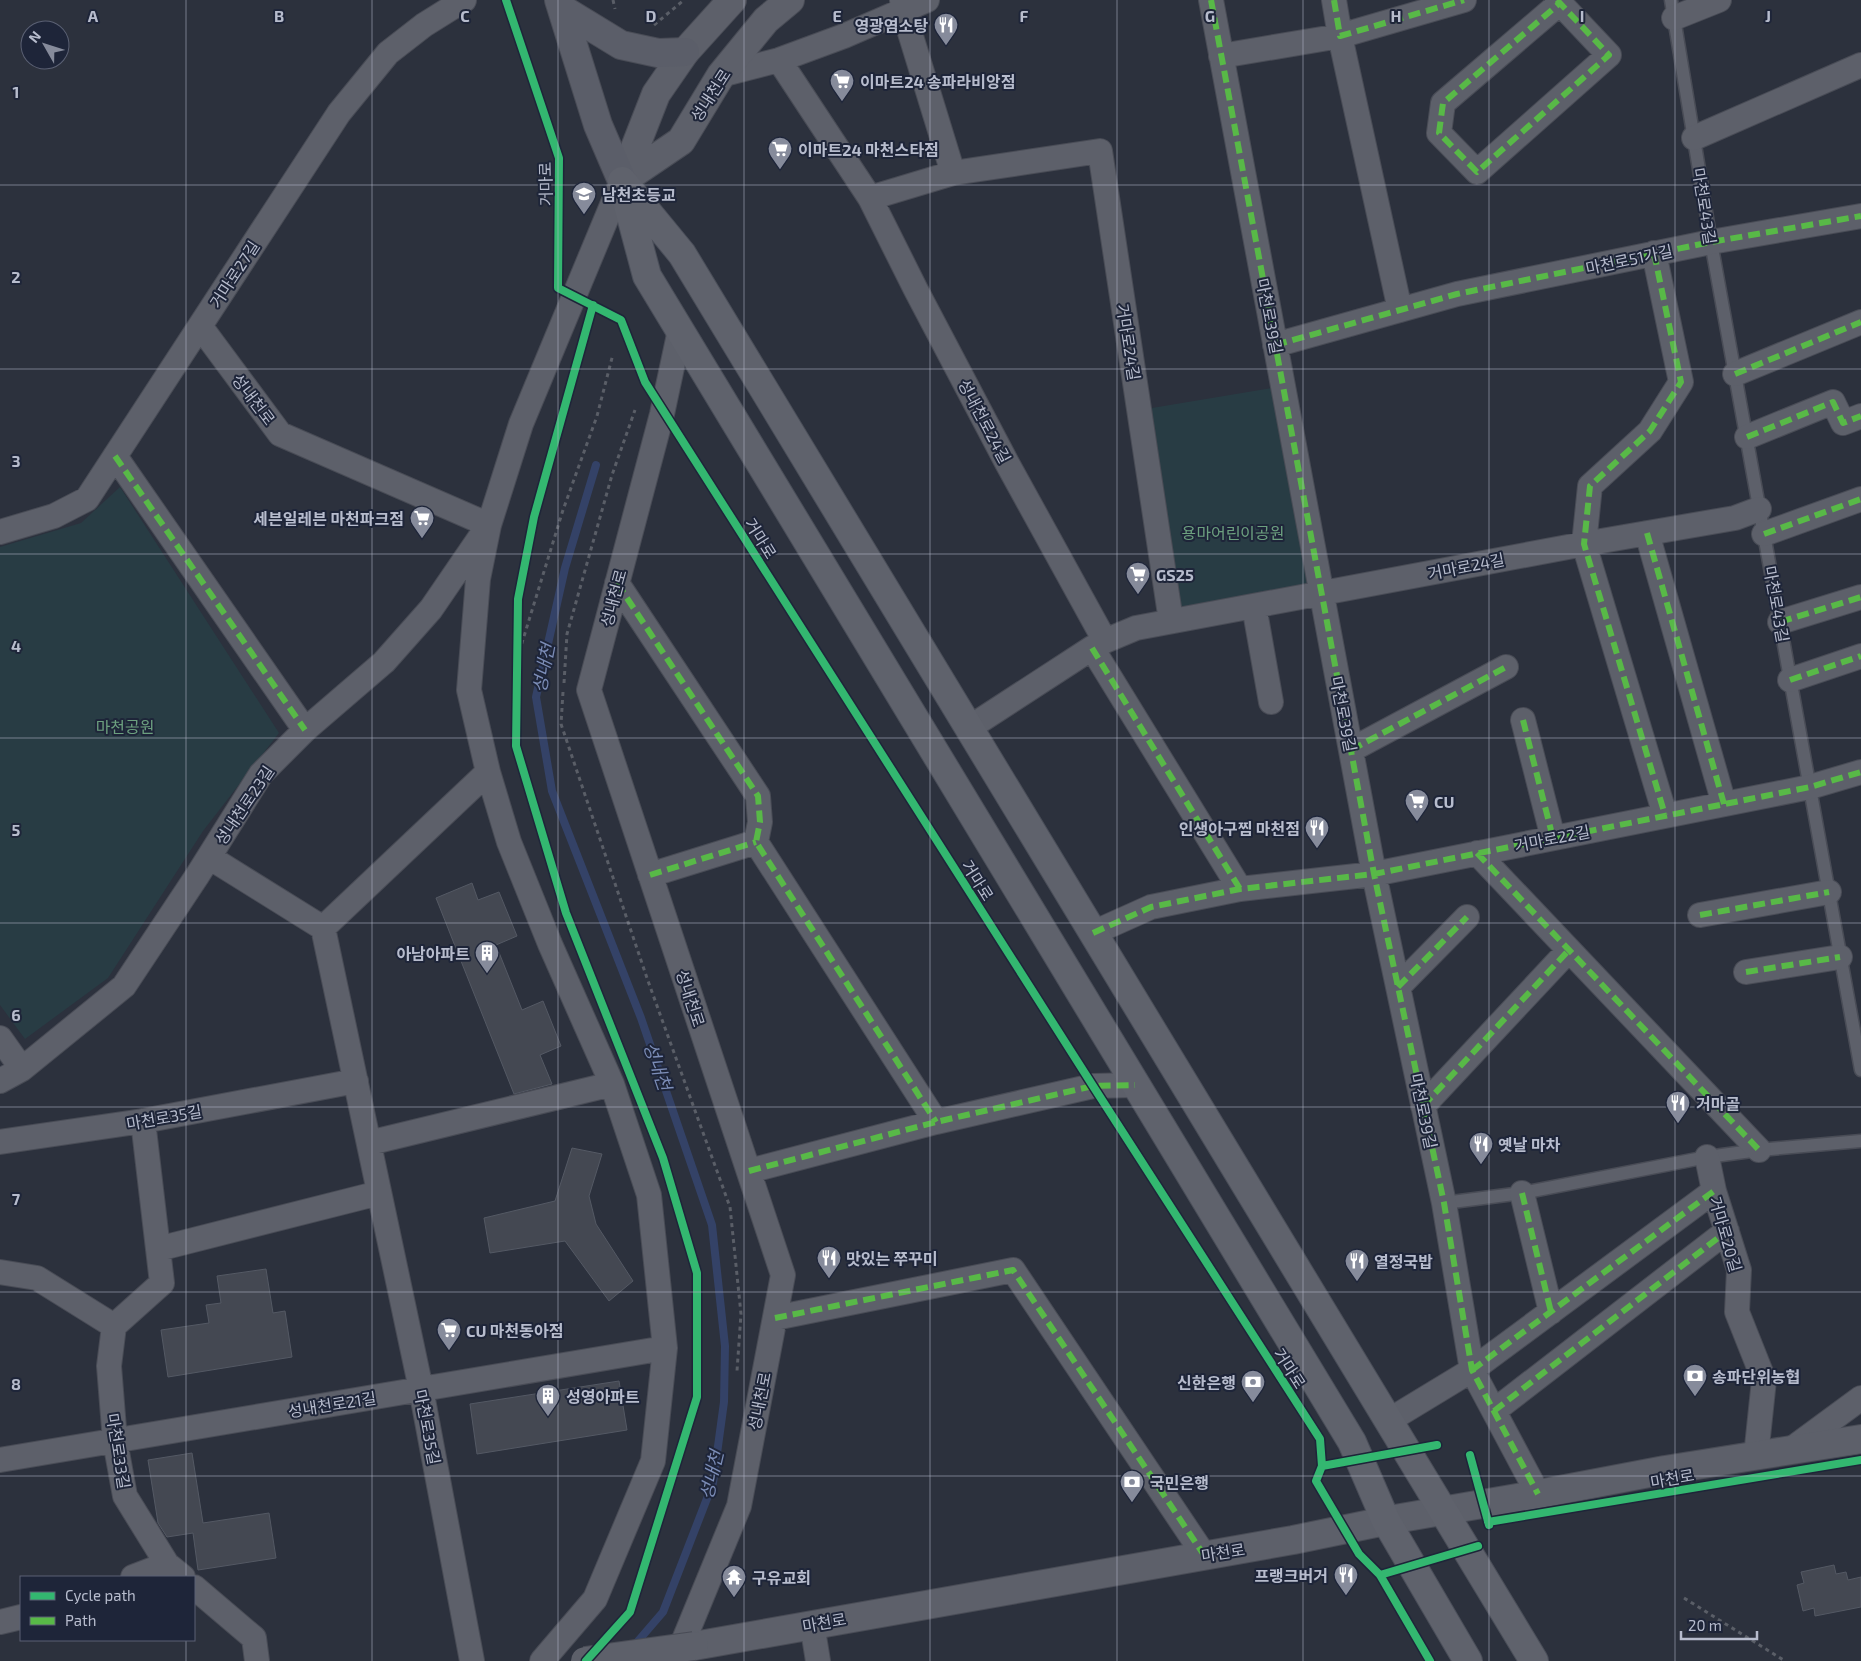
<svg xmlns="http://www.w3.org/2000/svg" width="1861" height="1661" font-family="'Exo 2','Noto Sans KR',sans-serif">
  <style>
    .green { fill: #283c44 }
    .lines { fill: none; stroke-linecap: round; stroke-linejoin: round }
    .stream { stroke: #344267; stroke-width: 8 }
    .building { fill: #444852; stroke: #545964 }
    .service-casing { stroke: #494c56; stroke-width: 15 }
    .minor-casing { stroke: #494c56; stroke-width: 26 }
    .tertiary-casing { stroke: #494c56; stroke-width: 30 }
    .secondary-casing { stroke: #494c56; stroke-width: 30 }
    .primary-casing { stroke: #4a4e59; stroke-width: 30 }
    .path { stroke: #5a5e67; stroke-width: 3; stroke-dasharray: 4 4; stroke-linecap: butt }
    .service { stroke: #5d606a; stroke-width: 12 }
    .minor { stroke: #5d606a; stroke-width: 24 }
    .tertiary { stroke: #5d606a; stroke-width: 28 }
    .secondary { stroke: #5b5e69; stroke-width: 28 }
    .primary { stroke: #5f626c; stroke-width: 28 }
    .tertiary-bridge-casing { stroke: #494c56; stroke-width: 30; stroke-linecap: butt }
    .tertiary-bridge { stroke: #5d606a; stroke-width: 28 }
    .quiet { stroke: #58b947; stroke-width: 6; stroke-dasharray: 12 6; stroke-linecap: butt }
    .cycleway-casing { stroke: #1e2539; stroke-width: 11 }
    .cycleway { stroke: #33b770; stroke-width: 8 }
    .grid { fill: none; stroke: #b7bccd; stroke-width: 1; stroke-opacity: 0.55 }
    .labels { text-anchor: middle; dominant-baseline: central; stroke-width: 4; stroke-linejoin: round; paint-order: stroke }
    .poi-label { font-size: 16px; font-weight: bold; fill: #b7bccd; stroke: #1e2539; text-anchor: start }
    .street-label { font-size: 16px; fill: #b7bccd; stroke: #1e2539 }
    .park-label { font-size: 16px; fill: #6ca07f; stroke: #1e2539 }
    .water-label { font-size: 18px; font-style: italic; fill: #7c8db7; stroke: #1e2539 }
    .grid-label { font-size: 16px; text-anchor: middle; font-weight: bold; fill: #b7bccd; stroke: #1e2539; stroke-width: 4; stroke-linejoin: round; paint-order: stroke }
  </style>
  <rect width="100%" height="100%" fill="#2c313d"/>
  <!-- green -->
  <path class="green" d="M1278,387L1310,588L1178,610L1146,409Z
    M120,487L279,733L203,831L108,978L25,1039L0,1005V547L81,523Z"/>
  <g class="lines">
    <!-- stream -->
    <path class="stream" d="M596,465L565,568L536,697L552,791L641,1018L712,1225L725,1346L724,1402L713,1483L663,1612L632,1648"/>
  </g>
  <!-- building -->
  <path class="building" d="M472,883L478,900L499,892L517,936L496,945L522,1010L543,1001L561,1046L540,1055L552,1084L514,1094L453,941L436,898Z
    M572,1148L602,1154L589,1196L596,1224L633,1281L609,1301L565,1241L490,1253L484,1218L555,1201Z
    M266,1269L273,1313L285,1311L292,1357L168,1377L161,1330L209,1323L206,1305L221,1303L217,1276Z
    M619,1381L627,1430L477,1454L470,1404Z
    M192,1453L203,1523L269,1513L276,1558L198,1570L193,1533L167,1537L158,1523L148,1460Z
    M1834,1565L1836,1574L1846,1572L1848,1580L1861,1577V1607L1815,1616L1814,1608L1803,1611L1797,1585L1804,1583L1801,1572Z"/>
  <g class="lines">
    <defs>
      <path id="service" d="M1671,0L1711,242L1861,1070
        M1444,1203L1522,1193L1707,1157L1759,1150L1861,1141"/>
      <path id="minor" d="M902,0L903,10L953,173
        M1211,0L1374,874L1444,1203L1472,1370L1538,1494
        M1334,0L1340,36L1400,310
        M1557,0L1609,55L1477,172L1439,133L1443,103L1560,3
        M1674,18L1719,0
        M1221,56L1340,36L1464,0
        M779,60L870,198L916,290L1007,463L1105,641
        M721,75L779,60L844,36L927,0
        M1694,138L1861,65
        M870,198L953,173L1100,151L1171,621
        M1654,253L1681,382L1650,431L1590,486L1584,544L1665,815
        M200,326L280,434L489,525
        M1275,345L1457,294L1711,242L1861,216
        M1735,374L1861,322
        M1747,437L1833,402L1843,423L1861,416
        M115,456L305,730
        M0,532L54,516L87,499L339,113L388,53L424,25L464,0
        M1647,533L1724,804
        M1764,534L1861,499
        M617,583L758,796L760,822L756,842L936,1122
        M1254,606L1271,702
        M1780,622L1861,597
        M1092,648L1240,889
        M1790,680L1861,656
        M1523,720L1553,838
        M969,728L1092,648L1105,641L1136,628L1584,544L1735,518L1759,509
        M1351,750L1506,667
        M1477,853L1759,1150
        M209,857L323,928L421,1389L472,1661
        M650,875L756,842
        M1700,915L1829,892
        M323,928L488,772
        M1093,933L1151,907L1240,889L1374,874L1810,787L1861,772
        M1746,972L1840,957
        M1398,987L1467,917
        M0,1038L22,1069
        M0,1081L22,1069L124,986L197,876L261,774L305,730L384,662L431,609L483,533
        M1423,1106L1569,950
        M143,1121L162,1283L114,1326L109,1366L115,1441L125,1496L167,1564L183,1577
        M0,1142L143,1121L356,1081
        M369,1143L612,1084
        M1707,1157L1714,1191L1739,1270L1737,1312L1764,1380L1756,1456
        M749,1171L936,1122L1093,1086L1135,1085
        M1522,1193L1551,1312
        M158,1249L379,1193
        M0,1272L37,1278L114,1326
        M775,1318L1013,1270L1204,1555
        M1494,1411L1727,1231
        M1388,1421L1472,1370L1714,1191
        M1789,1451L1861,1398
        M0,1460L665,1348
        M133,1577L167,1564
        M194,1587L254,1638L257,1661
        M0,1622L21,1617
        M812,1624L818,1661
        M542,1661L595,1599L653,1461L665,1348L649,1195L612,1084L550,944L509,842L488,772L469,690L478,579L489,525L521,424L622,181
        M672,1661L679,1652L739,1506L783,1275L589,690L662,414L680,330"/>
      <path id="tertiary" d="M622,181L681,141L721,75L766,20L790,0
        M622,181L656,94L685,52L732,0
        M694,1646L1293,1540L1395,1519L1523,1497L1665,1470L1861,1439"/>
      <path id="secondary" d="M559,0L598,125L622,181
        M562,9L621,45L658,53L685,52"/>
      <path id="primary" d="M622,181L682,254L1534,1661
        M624,190L647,276L1352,1442L1386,1521L1468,1661"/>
    </defs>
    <!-- service casing -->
    <use href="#service" class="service-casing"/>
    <!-- minor casing -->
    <use href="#minor" class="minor-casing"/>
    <!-- tertiary casing -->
    <use href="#tertiary" class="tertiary-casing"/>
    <!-- secondary casing -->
    <use href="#secondary" class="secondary-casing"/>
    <!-- primary casing -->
    <use href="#primary" class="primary-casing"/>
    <!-- path -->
    <path class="path" d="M613,0L615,9
      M654,25L684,0
      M517,659L563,510L597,416L613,354
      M564,683L567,634L612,475L635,410
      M563,692L561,724L648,981L730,1207L741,1314L737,1371
      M1684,1598L1785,1661"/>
    <!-- service -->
    <use href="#service" class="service"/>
    <!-- minor -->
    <use href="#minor" class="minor"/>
    <!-- tertiary -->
    <use href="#tertiary" class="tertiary"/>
    <!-- secondary -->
    <use href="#secondary" class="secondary"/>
    <!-- primary -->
    <use href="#primary" class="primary"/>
    <defs>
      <path id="tertiary-bridge" d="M585,1661L694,1646"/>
    </defs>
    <!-- tertiary-bridge casing -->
    <use href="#tertiary-bridge" class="tertiary-bridge-casing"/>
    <!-- tertiary-bridge -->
    <use href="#tertiary-bridge" class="tertiary-bridge"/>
    <!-- quiet -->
    <path class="quiet" d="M1211,0L1374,874L1444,1203L1472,1370L1538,1494
      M1334,0L1340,36L1464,0
      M1557,0L1609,55L1477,172L1439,133L1443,103L1560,3
      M1654,253L1681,382L1650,431L1590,486L1584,544L1665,815
      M1275,345L1457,294L1711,242L1861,216
      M1735,374L1861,322
      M1747,437L1833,402L1843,423L1861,416
      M115,456L305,730
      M1647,533L1724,804
      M1764,534L1861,499
      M617,583L758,796L760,822L756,842L936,1122
      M1780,622L1861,597
      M1092,648L1240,889
      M1790,680L1861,656
      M1523,720L1553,838
      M1351,750L1506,667
      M1477,853L1759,1150
      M650,875L756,842
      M1700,915L1829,892
      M1093,933L1151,907L1240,889L1374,874L1810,787L1861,772
      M1746,972L1840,957
      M1398,987L1467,917
      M1423,1106L1569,950
      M749,1171L936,1122L1093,1086L1135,1085
      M1522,1193L1551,1312
      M775,1318L1013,1270L1204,1555
      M1472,1370L1714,1191
      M1494,1411L1727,1231"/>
    <defs>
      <path id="cycleway" d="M506,0L559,158L558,288L621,320L645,382L1093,1086L1320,1439L1322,1466L1316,1481L1359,1554L1380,1575L1430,1661
        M1470,1455L1489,1525
        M1322,1466L1437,1445
        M1488,1522L1861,1460
        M1380,1575L1478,1546
        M586,1661L630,1612L697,1397V1273L663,1158L566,913L516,746L518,599L534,517L593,305"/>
    </defs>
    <!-- cycleway casing -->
    <use href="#cycleway" class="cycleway-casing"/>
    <!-- cycleway -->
    <use href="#cycleway" class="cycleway"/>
  </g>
  <!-- grid -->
  <path class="grid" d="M186,0V1577M372,0V1661M558,0V1661M744,0V1661M930,0V1661M1117,0V1661M1303,0V1661M1489,0V1661M1675,0V1661M0,185H1861M0,369H1861M0,554H1861M0,738H1861M0,923H1861M0,1107H1861M0,1292H1861M0,1476H1861M186,1640V1661"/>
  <!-- icons -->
  <defs>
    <symbol id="restaurant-pin" viewBox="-11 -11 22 30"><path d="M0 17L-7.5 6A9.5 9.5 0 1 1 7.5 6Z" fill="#868b9b" stroke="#1e2539"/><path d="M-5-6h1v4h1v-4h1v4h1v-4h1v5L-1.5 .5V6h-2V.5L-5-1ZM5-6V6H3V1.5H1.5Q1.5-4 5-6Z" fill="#fff"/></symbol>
    <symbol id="supermarket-pin" viewBox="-11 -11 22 30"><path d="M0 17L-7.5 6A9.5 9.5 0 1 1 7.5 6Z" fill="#868b9b" stroke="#1e2539"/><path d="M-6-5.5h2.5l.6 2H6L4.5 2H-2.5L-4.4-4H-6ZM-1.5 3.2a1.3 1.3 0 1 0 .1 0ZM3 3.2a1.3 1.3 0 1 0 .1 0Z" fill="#fff"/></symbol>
    <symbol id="school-pin" viewBox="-11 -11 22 30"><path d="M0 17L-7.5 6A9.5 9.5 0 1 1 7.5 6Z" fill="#868b9b" stroke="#1e2539"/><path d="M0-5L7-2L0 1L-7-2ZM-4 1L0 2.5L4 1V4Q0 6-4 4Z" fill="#fff"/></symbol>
    <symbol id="building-pin" viewBox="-11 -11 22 30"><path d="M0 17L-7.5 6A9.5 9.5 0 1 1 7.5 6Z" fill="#868b9b" stroke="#1e2539"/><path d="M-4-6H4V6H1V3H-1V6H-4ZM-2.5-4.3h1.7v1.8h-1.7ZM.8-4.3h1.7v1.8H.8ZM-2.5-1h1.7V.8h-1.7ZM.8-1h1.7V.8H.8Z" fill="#fff"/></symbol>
    <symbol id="bank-pin" viewBox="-11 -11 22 30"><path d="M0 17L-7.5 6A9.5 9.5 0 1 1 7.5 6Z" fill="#868b9b" stroke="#1e2539"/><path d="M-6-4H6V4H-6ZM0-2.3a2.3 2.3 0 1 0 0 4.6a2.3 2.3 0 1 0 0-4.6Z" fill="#fff"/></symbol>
    <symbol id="temple-pin" viewBox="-11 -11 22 30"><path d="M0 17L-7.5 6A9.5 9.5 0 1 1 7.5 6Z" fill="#868b9b" stroke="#1e2539"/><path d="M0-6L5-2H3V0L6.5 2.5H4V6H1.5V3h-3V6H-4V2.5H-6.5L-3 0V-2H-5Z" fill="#fff"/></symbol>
  </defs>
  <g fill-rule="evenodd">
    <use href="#restaurant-pin" x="932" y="11" width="28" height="38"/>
    <use href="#supermarket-pin" x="828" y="67" width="28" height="38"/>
    <use href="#supermarket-pin" x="766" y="135" width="28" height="38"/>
    <use href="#school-pin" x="570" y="180" width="28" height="38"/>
    <use href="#supermarket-pin" x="408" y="504" width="28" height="38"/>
    <use href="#supermarket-pin" x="1124" y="560" width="28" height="38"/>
    <use href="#supermarket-pin" x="1403" y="787" width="28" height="38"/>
    <use href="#restaurant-pin" x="1303" y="814" width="28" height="38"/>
    <use href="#building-pin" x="473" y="939" width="28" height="38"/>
    <use href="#restaurant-pin" x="1664" y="1089" width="28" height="38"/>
    <use href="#restaurant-pin" x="1467" y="1130" width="28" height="38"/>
    <use href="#restaurant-pin" x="815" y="1244" width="28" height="38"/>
    <use href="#restaurant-pin" x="1343" y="1247" width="28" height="38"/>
    <use href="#supermarket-pin" x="435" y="1316" width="28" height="38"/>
    <use href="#bank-pin" x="1681" y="1362" width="28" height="38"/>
    <use href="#bank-pin" x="1239" y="1368" width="28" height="38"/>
    <use href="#building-pin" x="534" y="1382" width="28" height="38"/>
    <use href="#bank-pin" x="1118" y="1468" width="28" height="38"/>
    <use href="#restaurant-pin" x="1332" y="1561" width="28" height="38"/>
    <use href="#temple-pin" x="720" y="1563" width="28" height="38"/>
  </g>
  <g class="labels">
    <!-- poi labels -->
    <g class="poi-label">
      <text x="928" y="25" text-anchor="end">영광염소탕</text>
      <text x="860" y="81">이마트24 송파라비앙점</text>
      <text x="798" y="149">이마트24 마천스타점</text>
      <text x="602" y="194">남천초등교</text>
      <text x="404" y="518" text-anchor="end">세븐일레븐 마천파크점</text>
      <text x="1156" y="574">GS25</text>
      <text x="1434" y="801">CU</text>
      <text x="1300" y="828" text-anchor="end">인생아구찜 마천점</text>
      <text x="470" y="953" text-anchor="end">아남아파트</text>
      <text x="1696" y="1103">거마골</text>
      <text x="1498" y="1144">옛날 마차</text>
      <text x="846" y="1258">맛있는 쭈꾸미</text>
      <text x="1374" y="1261">열정국밥</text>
      <text x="466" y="1330">CU 마천동아점</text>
      <text x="1712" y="1376">송파단위농협</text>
      <text x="1236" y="1382" text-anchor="end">신한은행</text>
      <text x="566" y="1396">성영아파트</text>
      <text x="1150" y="1482">국민은행</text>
      <text x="1328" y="1575" text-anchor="end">프랭크버거</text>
      <text x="752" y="1577">구유교회</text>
    </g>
    <!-- street labels -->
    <g class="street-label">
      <text transform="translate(710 95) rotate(-57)">성내천로</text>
      <text transform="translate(545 184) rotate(-91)">거마로</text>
      <text transform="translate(1705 206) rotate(81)">마천로43길</text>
      <text transform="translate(1629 259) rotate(-12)">마천로51가길</text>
      <text transform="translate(234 274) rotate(-57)">거마로27길</text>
      <text transform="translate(1270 316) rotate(79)">마천로39길</text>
      <text transform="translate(1129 342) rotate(81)">거마로24길</text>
      <text transform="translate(254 399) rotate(53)">성내천로</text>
      <text transform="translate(985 421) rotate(62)">성내천로24길</text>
      <text transform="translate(761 538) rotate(58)">거마로</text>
      <text transform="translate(1466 566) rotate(-11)">거마로24길</text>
      <text transform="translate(613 598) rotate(-75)">성내천로</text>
      <text transform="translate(1777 604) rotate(80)">마천로43길</text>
      <text transform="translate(1344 714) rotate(79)">마천로39길</text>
      <text transform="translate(244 805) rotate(-56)">성내천로23길</text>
      <text transform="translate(1552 838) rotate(-11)">거마로22길</text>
      <text transform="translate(978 880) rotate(58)">거마로</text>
      <text transform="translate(691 998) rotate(72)">성내천로</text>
      <text transform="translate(1424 1111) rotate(78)">마천로39길</text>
      <text transform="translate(164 1117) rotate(-10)">마천로35길</text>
      <text transform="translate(1726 1234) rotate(74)">거마로20길</text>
      <text transform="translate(1290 1368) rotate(57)">거마로</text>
      <text transform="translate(759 1401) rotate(-79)">성내천로</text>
      <text transform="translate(332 1404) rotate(-9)">성내천로21길</text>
      <text transform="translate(428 1427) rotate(79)">마천로35길</text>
      <text transform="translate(119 1451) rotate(81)">마천로33길</text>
      <text transform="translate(1672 1478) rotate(-10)">마천로</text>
      <text transform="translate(1223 1552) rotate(-9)">마천로</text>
      <text transform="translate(824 1622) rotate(-10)">마천로</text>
    </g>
    <!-- park labels -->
    <g class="park-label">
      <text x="1233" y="532">용마어린이공원</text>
      <text x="125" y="726">마천공원</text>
    </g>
    <!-- water labels -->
    <g class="water-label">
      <text transform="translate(543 668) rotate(-79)">성내천</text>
      <text transform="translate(658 1066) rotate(71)">성내천</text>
      <text transform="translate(711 1475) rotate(-77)">성내천</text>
    </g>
  </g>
  <g class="grid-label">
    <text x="93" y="22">A</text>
    <text x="279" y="22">B</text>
    <text x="465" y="22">C</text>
    <text x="651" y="22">D</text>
    <text x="837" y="22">E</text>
    <text x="1024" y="22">F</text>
    <text x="1210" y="22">G</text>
    <text x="1396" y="22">H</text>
    <text x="1582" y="22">I</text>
    <text x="1768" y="22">J</text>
    <text x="16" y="98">1</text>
    <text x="16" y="283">2</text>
    <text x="16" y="467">3</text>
    <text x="16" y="652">4</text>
    <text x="16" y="836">5</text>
    <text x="16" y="1021">6</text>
    <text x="16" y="1205">7</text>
    <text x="16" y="1390">8</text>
  </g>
  <!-- legend -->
  <rect x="20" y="1576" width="175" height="65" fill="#1e2539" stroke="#5b6174"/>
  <rect x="30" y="1592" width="25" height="8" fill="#33b770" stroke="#5b6174"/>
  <text x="65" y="1601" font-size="15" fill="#b7bccd">Cycle path</text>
  <rect x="30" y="1617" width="25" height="8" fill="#58b947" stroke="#5b6174"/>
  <text x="65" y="1626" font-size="15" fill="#b7bccd">Path</text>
  <!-- north arrow -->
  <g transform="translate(45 45) rotate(309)"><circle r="24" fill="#1e2539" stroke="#5b6174"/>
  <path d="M0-4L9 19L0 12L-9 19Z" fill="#868b9b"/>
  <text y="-8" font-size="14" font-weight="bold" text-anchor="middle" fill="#b7bccd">N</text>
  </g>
  <!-- scale -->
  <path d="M1681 1631v8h76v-8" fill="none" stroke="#b7bccd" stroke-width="2.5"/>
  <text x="1688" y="1631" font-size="15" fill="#b7bccd" stroke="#1e2539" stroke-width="4" paint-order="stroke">20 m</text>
</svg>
